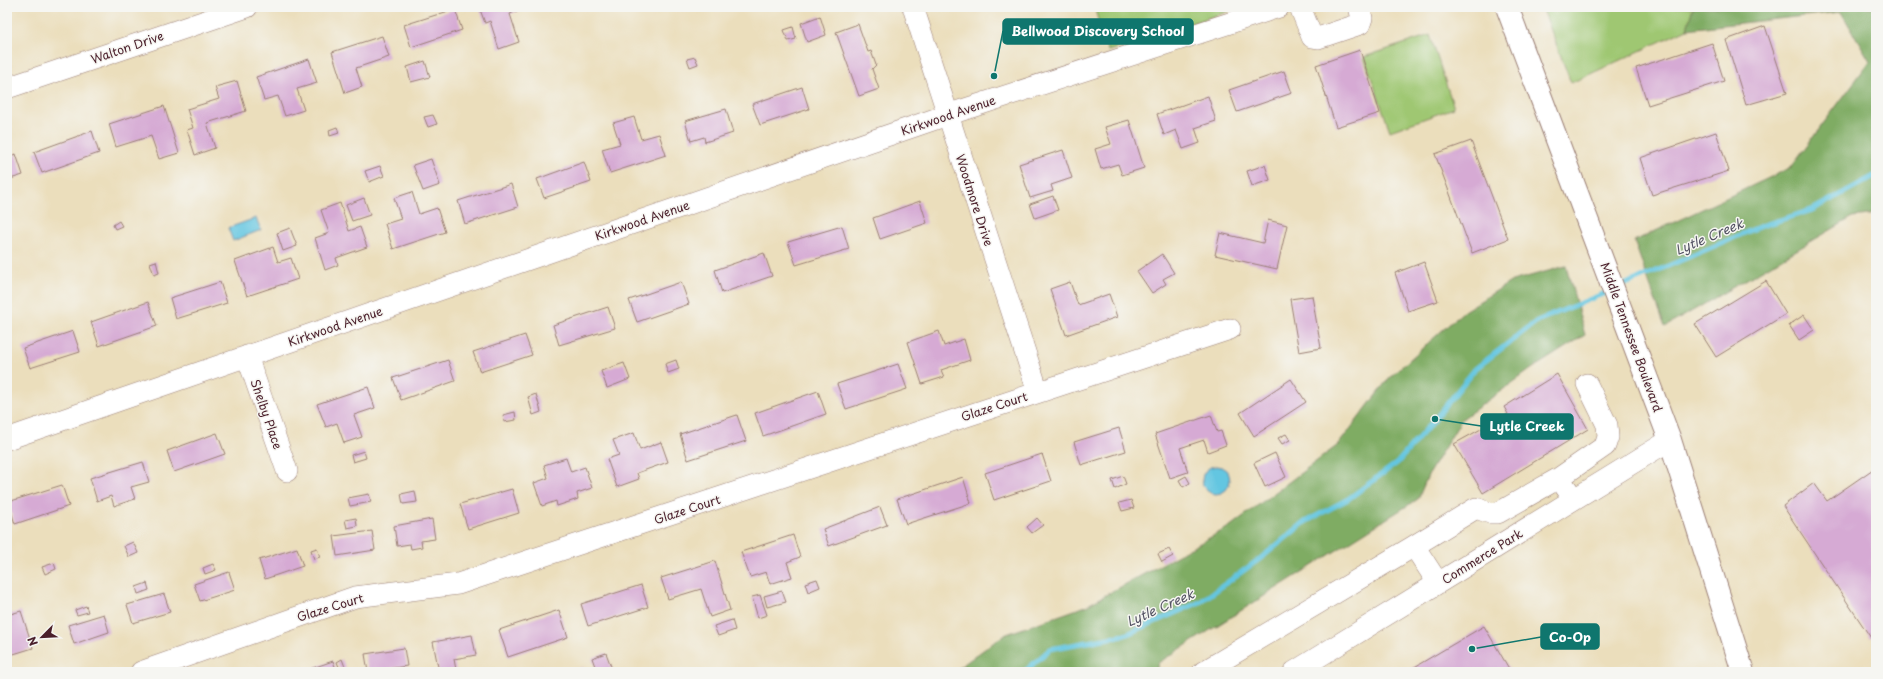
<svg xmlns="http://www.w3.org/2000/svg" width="1883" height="679" font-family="'Playpen Sans',sans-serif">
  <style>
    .green { fill: #9fc772; stroke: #74734e }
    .forest { fill: #7fac64; stroke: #646648 }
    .water { fill: #63c6e1; stroke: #567286 }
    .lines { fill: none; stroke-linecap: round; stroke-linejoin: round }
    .stream { stroke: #63c6e1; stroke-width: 5 }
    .building { fill: #d6aad4 }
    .minor-casing { stroke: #9a7e74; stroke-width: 22 }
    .major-casing { stroke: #9a7e74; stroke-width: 24 }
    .minor { stroke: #fff; stroke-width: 21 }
    .major { stroke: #fff; stroke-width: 22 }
    .labels { text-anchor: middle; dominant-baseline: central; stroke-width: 3; stroke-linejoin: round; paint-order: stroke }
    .street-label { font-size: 12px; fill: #4a1f2b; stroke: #f6f6f2 }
    .water-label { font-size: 13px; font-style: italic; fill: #525162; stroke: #f6f6f2 }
    .leader { fill: none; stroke: #0f766e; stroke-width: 1.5 }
    .callout-dot { fill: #0f766e; stroke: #f6f6f2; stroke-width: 1.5 }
    .callout { fill: #0f766e; stroke: #0f766e; stroke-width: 1.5 }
    .callout-label { font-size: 13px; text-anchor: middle; font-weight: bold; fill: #fff }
  </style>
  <rect width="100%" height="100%" fill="#f6f6f2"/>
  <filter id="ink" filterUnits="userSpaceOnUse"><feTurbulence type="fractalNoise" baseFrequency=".025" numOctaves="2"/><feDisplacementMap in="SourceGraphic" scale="8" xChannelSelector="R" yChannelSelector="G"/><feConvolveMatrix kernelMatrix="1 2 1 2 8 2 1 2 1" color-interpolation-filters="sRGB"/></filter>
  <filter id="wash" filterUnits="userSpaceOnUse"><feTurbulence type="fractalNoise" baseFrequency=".012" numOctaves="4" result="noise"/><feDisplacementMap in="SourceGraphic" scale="16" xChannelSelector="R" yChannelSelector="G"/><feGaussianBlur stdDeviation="0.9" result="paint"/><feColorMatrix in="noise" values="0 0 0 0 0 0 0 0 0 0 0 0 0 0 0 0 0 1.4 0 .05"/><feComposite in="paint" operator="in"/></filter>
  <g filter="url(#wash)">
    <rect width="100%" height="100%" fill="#ebdebc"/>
    <!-- green -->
    <path class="green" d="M1094,7H1242L1108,51Z
      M1542,7H1693L1687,29L1571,83Z
      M1430,35L1454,108L1390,131L1364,57Z"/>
    <!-- forest -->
    <path class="forest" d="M1693,7H1876V214L1853,217L1665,327L1634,241L1790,168L1870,61L1841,12L1687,29Z
      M1566,266L1585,335L1533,368L1462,419L1429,473L1418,499L1158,663L1156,672H953L1004,635L1086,606L1229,527L1338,445L1389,378L1464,311L1512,281Z"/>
    <!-- water -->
    <path class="water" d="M256,218L261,230L233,241L228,228Z
      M1202 480a14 14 0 1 1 28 0a14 14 0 1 1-28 0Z"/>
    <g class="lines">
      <!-- stream -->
      <path class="stream" d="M1619,287L1761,226L1812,210L1876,175
        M1024,672L1050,649L1125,635L1200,602L1261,558L1305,522L1348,499L1397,463L1435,419L1475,369L1537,321L1610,291"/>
    </g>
    <g id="blocks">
      <!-- building -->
      <path class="building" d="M479,7H529L510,14L519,42L499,49L490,21L485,23Z
        M455,9L462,30L411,47L404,25Z
        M820,16L826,35L807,42L801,23Z
        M858,24L868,52L871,51L876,65L872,69L879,89L859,96L836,32Z
        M1765,26L1787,93L1746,105L1726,40Z
        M793,27L796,39L788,41L784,30Z
        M382,36L389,57L356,68L362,87L345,93L332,52Z
        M1712,43L1724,81L1648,105L1636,68Z
        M1360,50L1380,113L1336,127L1316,65Z
        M695,57L698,64L690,67L687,59Z
        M309,59L317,83L297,89L304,110L285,116L278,96L264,100L256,77Z
        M425,61L430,77L411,82L407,67Z
        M1284,71L1292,93L1237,112L1229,90Z
        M237,81L246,111L207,123L215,148L195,155L187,130L193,128L187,109L219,99L215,87Z
        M802,87L809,109L760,125L752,104Z
        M1208,96L1216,121L1195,128L1200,143L1183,149L1176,130L1164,135L1157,114Z
        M164,106L179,153L159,159L151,136L116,147L109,124Z
        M726,109L733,133L705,142L704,137L691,141L685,121Z
        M433,115L437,124L428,127L424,117Z
        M634,117L641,139L659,134L666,155L610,173L602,149L620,144L613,123Z
        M1129,120L1144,168L1122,175L1118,164L1101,169L1095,149L1111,144L1105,127Z
        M337,127L339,133L330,136L329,130Z
        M92,131L99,153L42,173L34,152Z
        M1716,132L1729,171L1652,195L1640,158Z
        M1471,141L1508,239L1472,253L1435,154Z
        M1063,150L1072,178L1051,185L1053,191L1030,198L1019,164Z
        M16,154L23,175L7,180V157Z
        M431,159L440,185L423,191L413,165Z
        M584,162L591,182L544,198L537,179Z
        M1265,165L1270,180L1252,186L1247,171Z
        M380,166L384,176L369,182L365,171Z
        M511,184L518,207L465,224L458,201Z
        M412,192L419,214L437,208L445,232L393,249L385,224L401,219L394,198Z
        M1053,196L1058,210L1035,218L1030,204Z
        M364,198L370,215L352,221L346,205Z
        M920,201L927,223L880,239L873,218Z
        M340,203L349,231L360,227L367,247L336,258L338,265L325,270L315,238L329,233L321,210Z
        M1268,220L1287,225L1277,269L1215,255L1220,233L1263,243Z
        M119,221L122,226L115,229L113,225Z
        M842,226L849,249L796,265L788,242Z
        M290,228L297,246L283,251L277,233Z
        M273,247L278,262L291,258L298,279L247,296L235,261Z
        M764,253L772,276L722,293L715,270Z
        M1162,254L1174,273L1163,279L1166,284L1152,293L1137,271Z
        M156,261L159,273L154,275L150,263Z
        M1424,262L1438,301L1408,311L1395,273Z
        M1766,281L1786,314L1716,357L1695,324Z
        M220,282L227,303L176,319L170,298Z
        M681,282L689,304L637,322L629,300Z
        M1070,282L1078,305L1109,294L1117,317L1066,335L1050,289Z
        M1312,296L1321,348L1299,352L1290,299Z
        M148,302L157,326L99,346L91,322Z
        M608,307L615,328L559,345L553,325Z
        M1804,315L1814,330L1799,340L1789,325Z
        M73,331L80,352L30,368L23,348Z
        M939,331L944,346L964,339L970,360L941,370L944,377L922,384L908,342Z
        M525,335L532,355L480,372L473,352Z
        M448,360L455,381L401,400L393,378Z
        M676,360L679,369L668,373L665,364Z
        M624,363L630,379L607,388L601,371Z
        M898,364L907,389L846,409L837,384Z
        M1557,374L1588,429L1483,493L1454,444L1508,414L1504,407Z
        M1291,379L1306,402L1254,436L1240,413Z
        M368,387L375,408L354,415L362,437L344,443L337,423L326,427L317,404Z
        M818,391L826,414L763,436L755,413Z
        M536,394L541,412L533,415L528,397Z
        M515,412L516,420L504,422L503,415Z
        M737,415L746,441L688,460L680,434Z
        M1211,415L1217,432L1221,431L1226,445L1208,452L1204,440L1180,448L1188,472L1170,478L1155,434Z
        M1119,428L1126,451L1081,465L1074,442Z
        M217,433L225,454L174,472L167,451Z
        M634,433L640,450L661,442L668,462L637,473L639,479L617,487L607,459L619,455L613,440Z
        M1286,434L1290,440L1282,444L1278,438Z
        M364,451L366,458L353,462L351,455Z
        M1275,453L1286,477L1265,487L1254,463Z
        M1042,454L1051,481L994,500L985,473Z
        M566,458L571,472L585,467L592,488L577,493L578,499L557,506L556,501L542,506L534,483L548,478L544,465Z
        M143,462L149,482L131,487L135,499L114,506L111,496L97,501L90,478Z
        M1876,467V635L1871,638L1783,506L1814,483L1827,501Z
        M1123,476L1126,484L1115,489L1112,480Z
        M1186,476L1190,483L1183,487L1179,480Z
        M963,477L971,503L906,524L897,499Z
        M62,485L69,506L15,524L8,502Z
        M512,489L519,513L468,529L460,504Z
        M415,491L417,502L403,504L401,494Z
        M369,494L371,502L350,506L348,498Z
        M1131,500L1134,508L1122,511L1119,503Z
        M880,507L887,525L829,546L823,529Z
        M356,518L357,526L347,528L345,520Z
        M1037,518L1043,525L1032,533L1027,527Z
        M432,519L435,539L421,541L422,547L411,549L410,544L397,546L394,526Z
        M372,531L375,550L337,556L334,536Z
        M793,535L800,557L787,562L792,577L770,584L766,572L750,577L741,552Z
        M133,542L138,553L129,557L124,546Z
        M297,548L303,566L265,579L259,560Z
        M317,548L320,557L314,559L311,550Z
        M1169,549L1173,556L1162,562L1158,554Z
        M715,561L730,610L710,617L701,589L668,599L661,578Z
        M54,563L56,569L45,574L42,567Z
        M213,564L216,570L205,574L203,568Z
        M229,572L235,590L200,601L194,584Z
        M817,579L820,587L808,592L805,583Z
        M147,583L149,590L138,594L136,587Z
        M641,585L648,607L588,626L581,604Z
        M782,591L786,602L767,607L764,596Z
        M164,594L170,612L133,623L127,605Z
        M760,595L767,615L758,618L752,597Z
        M86,606L88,612L77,615L75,610Z
        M559,610L568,637L508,657L499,630Z
        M21,611L33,648L7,656V615Z
        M104,614L109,632L74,644L68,625Z
        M732,620L735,630L718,636L714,626Z
        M1484,626L1511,672H1406Z
        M472,635L476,655L454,659L456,670L439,672L433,642Z
        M404,648L407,666L368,672L365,654Z
        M606,653L612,669L597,672L592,658Z
        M342,659L347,672H341L337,662Z
        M333,661L337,672H301Z
        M583,667L585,672H575V670Z"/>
    </g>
  </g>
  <g filter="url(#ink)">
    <use href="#blocks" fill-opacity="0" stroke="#9a7e74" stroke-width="1"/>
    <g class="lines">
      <defs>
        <path id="minor" d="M913,7L1038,392
          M1300,7L1312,37L1318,38L1360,24L1362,18L1359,7
          M7,88L247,7
          M247,356L287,471
          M7,439L947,115L1279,7
          M1559,478L1605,446L1608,437L1607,425L1587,384
          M1414,546L1476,508L1490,513H1498L1559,478L1574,499
          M141,672L355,597L458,584L1230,329
          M1203,672L1414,546L1438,583
          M1294,672L1670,440"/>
        <path id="major" d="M1507,7L1670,440L1743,672"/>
      </defs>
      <!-- minor casing -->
      <use href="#minor" class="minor-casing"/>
      <!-- major casing -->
      <use href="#major" class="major-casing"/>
      <!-- minor -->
      <use href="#minor" class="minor"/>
      <!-- major -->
      <use href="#major" class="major"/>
    </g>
  </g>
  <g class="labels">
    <!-- street labels -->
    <g class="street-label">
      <text transform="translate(127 47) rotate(-19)">Walton Drive</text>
      <text transform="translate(948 115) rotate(-19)">Kirkwood Avenue</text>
      <text transform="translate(975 200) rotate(72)">Woodmore Drive</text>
      <text transform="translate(642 220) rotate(-19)">Kirkwood Avenue</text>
      <text transform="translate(335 326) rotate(-19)">Kirkwood Avenue</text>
      <text transform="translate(1632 337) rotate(70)">Middle Tennessee Boulevard</text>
      <text transform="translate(994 406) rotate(-18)">Glaze Court</text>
      <text transform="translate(267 414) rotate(71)">Shelby Place</text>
      <text transform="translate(687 509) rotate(-18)">Glaze Court</text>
      <text transform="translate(1482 556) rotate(-32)">Commerce Park</text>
      <text transform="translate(330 607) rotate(-17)">Glaze Court</text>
    </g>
    <!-- water labels -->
    <g class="water-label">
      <text transform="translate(1709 236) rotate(-23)">Lytle Creek</text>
      <text transform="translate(1160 607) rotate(-24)">Lytle Creek</text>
    </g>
  </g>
  <!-- callouts -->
  <path class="leader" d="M994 76L1003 31M1435 419L1481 426M1472 649L1541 637"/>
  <g class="callout-dot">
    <circle cx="994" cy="76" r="4"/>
    <circle cx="1435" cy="419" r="4"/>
    <circle cx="1472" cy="649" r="4"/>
  </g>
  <g class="callout">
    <rect x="1003" y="19" width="190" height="25" rx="4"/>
    <rect x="1481" y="414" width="92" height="25" rx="4"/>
    <rect x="1541" y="624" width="58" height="25" rx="4"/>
  </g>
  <g class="callout-label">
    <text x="1098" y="36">Bellwood Discovery School</text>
    <text x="1527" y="431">Lytle Creek</text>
    <text x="1570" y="642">Co-Op</text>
  </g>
  <!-- margin -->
  <rect width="1883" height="679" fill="none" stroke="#f6f6f2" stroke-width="24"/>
  <!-- north arrow -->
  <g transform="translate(42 637) rotate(246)" stroke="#f6f6f2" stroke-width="3" paint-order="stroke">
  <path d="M0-3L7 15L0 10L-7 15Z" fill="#4a1f2b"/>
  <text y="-6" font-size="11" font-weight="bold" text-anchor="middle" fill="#4a1f2b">N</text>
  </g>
</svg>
